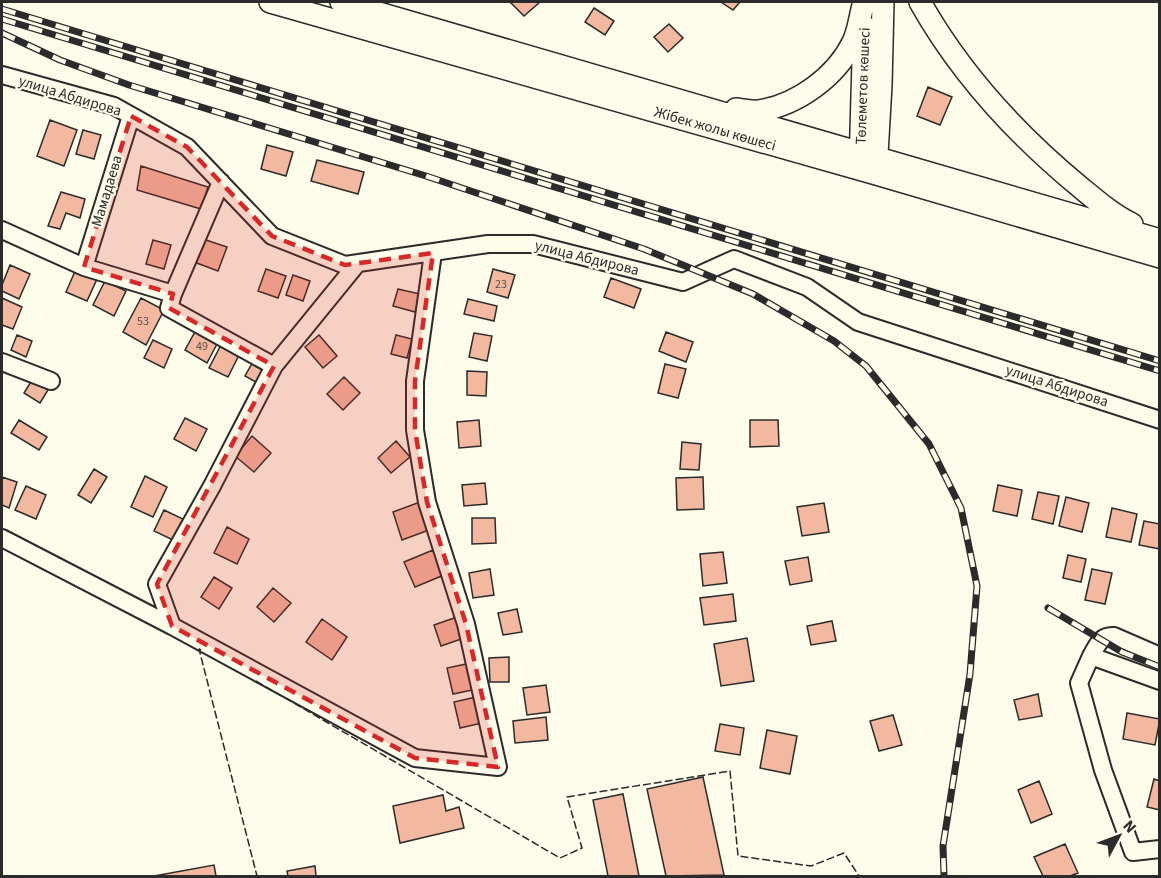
<svg xmlns="http://www.w3.org/2000/svg" width="1161" height="878" font-family="'Source Sans 3',sans-serif">
  <style>
    .building { fill: #f2b8a0; stroke: #2b2b2b; stroke-width: 1.5 }
    .lines { fill: none; stroke-linecap: round; stroke-linejoin: round }
    .minor-casing { stroke: #2b2b2b; stroke-width: 20 }
    .major-casing { stroke: #2b2b2b; stroke-width: 24 }
    .minor { stroke: #fdfbea; stroke-width: 16 }
    .major { stroke: #fdfbea; stroke-width: 21 }
    .rail-casing { stroke: #2b2b2b; stroke-width: 7 }
    .rail { stroke: #fdfbea; stroke-width: 4.5; stroke-dasharray: 14; stroke-linecap: butt }
    .fence { stroke: #2b2b2b; stroke-width: 1.5; stroke-dasharray: 8 3; stroke-linecap: butt }
    .marked { fill: #d62828; fill-opacity: 0.2; stroke: #d62828; stroke-width: 4.5; stroke-dasharray: 12 8; stroke-linejoin: round }
    .labels { text-anchor: middle; dominant-baseline: central; stroke-width: 4.5; stroke-linejoin: round; paint-order: stroke }
    .number-label { font-size: 12px; fill: #5d4e48 }
    .street-label { font-size: 15px; fill: #2b2b2b; stroke: #fdfbea }
  </style>
  <rect width="100%" height="100%" fill="#fdfbea"/>
  <!-- building -->
  <path class="building" d="M510,2H540L524,16Z
    M721,2H740L733,10Z
    M594,8L614,21L605,35L585,22Z
    M669,24L683,38L668,52L654,37Z
    M928,87L952,97L940,125L917,116Z
    M50,120L77,130L64,166L37,156Z
    M83,130L101,135L94,159L76,154Z
    M267,145L293,152L286,176L261,169Z
    M317,160L364,172L358,194L311,181Z
    M141,166L208,187L201,209L137,190Z
    M61,192L85,199L80,218L66,213L60,229L48,226Z
    M203,239L227,247L218,271L194,262Z
    M153,240L171,245L164,269L146,264Z
    M10,265L30,274L19,299L2,291V285Z
    M76,269L97,279L87,301L66,292Z
    M266,269L286,276L278,298L258,291Z
    M493,269L515,275L508,298L487,292Z
    M293,275L310,281L303,301L286,295Z
    M611,278L641,289L634,308L604,297Z
    M105,281L126,291L114,316L93,305Z
    M398,289L420,294L415,312L393,306Z
    M2,298L22,307L13,329L2,325Z
    M141,298L164,310L146,345L123,332Z
    M468,299L497,306L494,321L464,314Z
    M196,330L218,342L207,363L185,350Z
    M666,332L693,342L686,362L659,351Z
    M474,333L492,336L487,361L469,357Z
    M17,335L32,341L26,357L11,350Z
    M319,335L337,356L323,368L305,347Z
    M396,335L412,339L407,358L391,354Z
    M153,340L172,349L164,368L144,358Z
    M221,345L239,355L228,377L209,368Z
    M255,358L271,367L261,385L245,376Z
    M665,364L686,369L678,398L658,393Z
    M467,371L487,372L486,396L467,395Z
    M344,377L360,393L343,410L327,394Z
    M32,380L48,390L40,403L24,393Z
    M185,418L207,429L196,451L174,439Z
    M19,420L47,437L39,450L11,433Z
    M479,420L481,446L459,448L457,422Z
    M750,420H778L779,446L750,447Z
    M252,436L271,453L254,472L235,456Z
    M396,441L410,457L391,473L378,458Z
    M682,442L701,444L699,470L680,469Z
    M94,469L107,477L91,503L78,495Z
    M145,476L167,487L153,517L131,507Z
    M2,477L17,482L9,508L2,505Z
    M703,477L704,509L677,510L676,478Z
    M485,483L487,504L464,506L462,485Z
    M998,485L1022,490L1017,516L993,511Z
    M26,486L46,495L36,519L15,510Z
    M1038,492L1059,496L1053,524L1032,519Z
    M1066,497L1089,503L1082,532L1059,526Z
    M420,502L429,530L402,540L393,512Z
    M824,503L829,532L802,536L797,507Z
    M1112,508L1137,514L1131,542L1106,537Z
    M164,510L185,520L175,541L154,531Z
    M472,518H495L496,543L472,544Z
    M1144,521L1160,524V549L1139,545Z
    M227,527L249,539L237,564L214,553Z
    M433,550L444,575L415,587L404,562Z
    M723,552L727,583L703,586L700,554Z
    M1068,555L1086,559L1081,582L1063,578Z
    M808,557L812,581L790,585L785,561Z
    M490,569L494,595L473,598L469,573Z
    M1092,569L1112,573L1105,604L1085,600Z
    M214,577L232,588L219,609L201,597Z
    M273,588L291,603L274,622L257,607Z
    M733,594L736,621L704,625L700,598Z
    M517,609L522,632L503,635L498,613Z
    M457,617L464,638L441,646L434,625Z
    M322,619L347,637L332,660L306,642Z
    M832,621L836,641L811,645L807,626Z
    M747,638L754,681L721,686L714,644Z
    M509,657V682H490L489,658Z
    M471,663L477,689L453,694L447,668Z
    M546,685L550,712L527,715L523,688Z
    M1038,694L1042,716L1019,720L1014,700Z
    M476,697L482,723L460,728L454,702Z
    M1127,713L1160,719L1155,745L1123,739Z
    M893,715L902,745L879,751L870,721Z
    M546,717L548,740L515,743L513,721Z
    M720,724L744,728L740,755L715,751Z
    M767,730L797,736L790,774L760,768Z
    M703,777L724,875L666,876L647,789Z
    M1154,779L1160,781V810L1147,807Z
    M1039,781L1052,814L1031,823L1018,790Z
    M623,794L639,876H608L593,800Z
    M443,795L446,811L459,807L464,828L400,843L393,806Z
    M1065,844L1078,873L1070,876H1043L1034,857Z
    M214,865L216,876H154Z
    M315,866L316,876H288L287,871Z"/>
  <g class="lines">
    <defs>
      <path id="minor" d="M2,75L114,106L187,147L272,236L345,265L488,244H533L683,282L734,259L807,287L858,322L1160,420
        M2,230L84,267L131,116
        M357,264L274,366L212,486L157,584L172,626L415,758L498,767L466,624L427,502L415,430V381L433,253
        M84,267L173,294L221,182
        M173,294L169,308L274,366
        M2,362L51,381
        M2,538L172,626
        M1091,656C1097,646 1100,635 1114,636L1160,656
        M1160,681L1091,656L1079,683L1103,770L1133,852L1160,849"/>
      <path id="major" d="M270,2L876,174L1160,257
        M341,2L1160,240
        M920,2C960,73 1017,135 1080,187C1097,201 1113,215 1132,224
        M736,109C743,110 752,112 759,111C797,105 836,77 853,42C859,30 860,14 864,2
        M860,166L864,26
        M876,172L881,85L883,2"/>
    </defs>
    <!-- minor casing -->
    <use href="#minor" class="minor-casing"/>
    <!-- major casing -->
    <use href="#major" class="major-casing"/>
    <!-- minor -->
    <use href="#minor" class="minor"/>
    <!-- major -->
    <use href="#major" class="major"/>
    <defs>
      <path id="rail" d="M2,9L1160,361
        M2,19L1160,371
        M2,33L60,60L129,85L426,176L644,249L753,294L834,341L866,366L929,444L961,508L977,586L970,674L943,846L944,876
        M1048,608L1122,652L1160,667"/>
    </defs>
    <!-- rail casing -->
    <use href="#rail" class="rail-casing"/>
    <!-- rail -->
    <use href="#rail" class="rail"/>
    <!-- fence -->
    <path class="fence" d="M201,650L199,649L257,876
      M256,681L560,858L582,848L567,797L730,771L738,856L811,866L844,853L859,876"/>
  </g>
  <!-- marked area -->
  <path class="marked" d="M131,116L187,147L272,236L345,265L433,253L415,381V430L427,502L466,624L498,767L415,758L172,626L157,584L274,366L169,308L173,294L84,267Z"/>
  <g class="labels">
    <!-- number labels -->
    <g class="number-label">
      <text x="501" y="284">23</text>
      <text x="143" y="321">53</text>
      <text x="202" y="346">49</text>
    </g>
    <!-- street labels -->
    <g class="street-label">
      <text transform="translate(863 86) rotate(-88)">Төлеметов көшесі</text>
      <text transform="translate(70 96) rotate(17)">улица Абдирова</text>
      <text transform="translate(715 129) rotate(16)">Жібек жолы көшесі</text>
      <text transform="translate(107 191) rotate(-73)">Мамадаева</text>
      <text transform="translate(587 258) rotate(14)">улица Абдирова</text>
      <text transform="translate(1057 386) rotate(18)">улица Абдирова</text>
    </g>
  </g>
  <!-- border -->
  <rect width="1161" height="878" fill="none" stroke="#2b2b2b" stroke-width="6"/>
  <!-- north arrow -->
  <g transform="translate(1119 836) rotate(49)" stroke="#fdfbea" stroke-width="4.5" paint-order="stroke">
  <path d="M0-4.5L10 22L0 15L-10 22Z" fill="#2b2b2b"/>
  <text y="-9" font-size="16" font-weight="bold" text-anchor="middle" fill="#2b2b2b">N</text>
  </g>
</svg>
